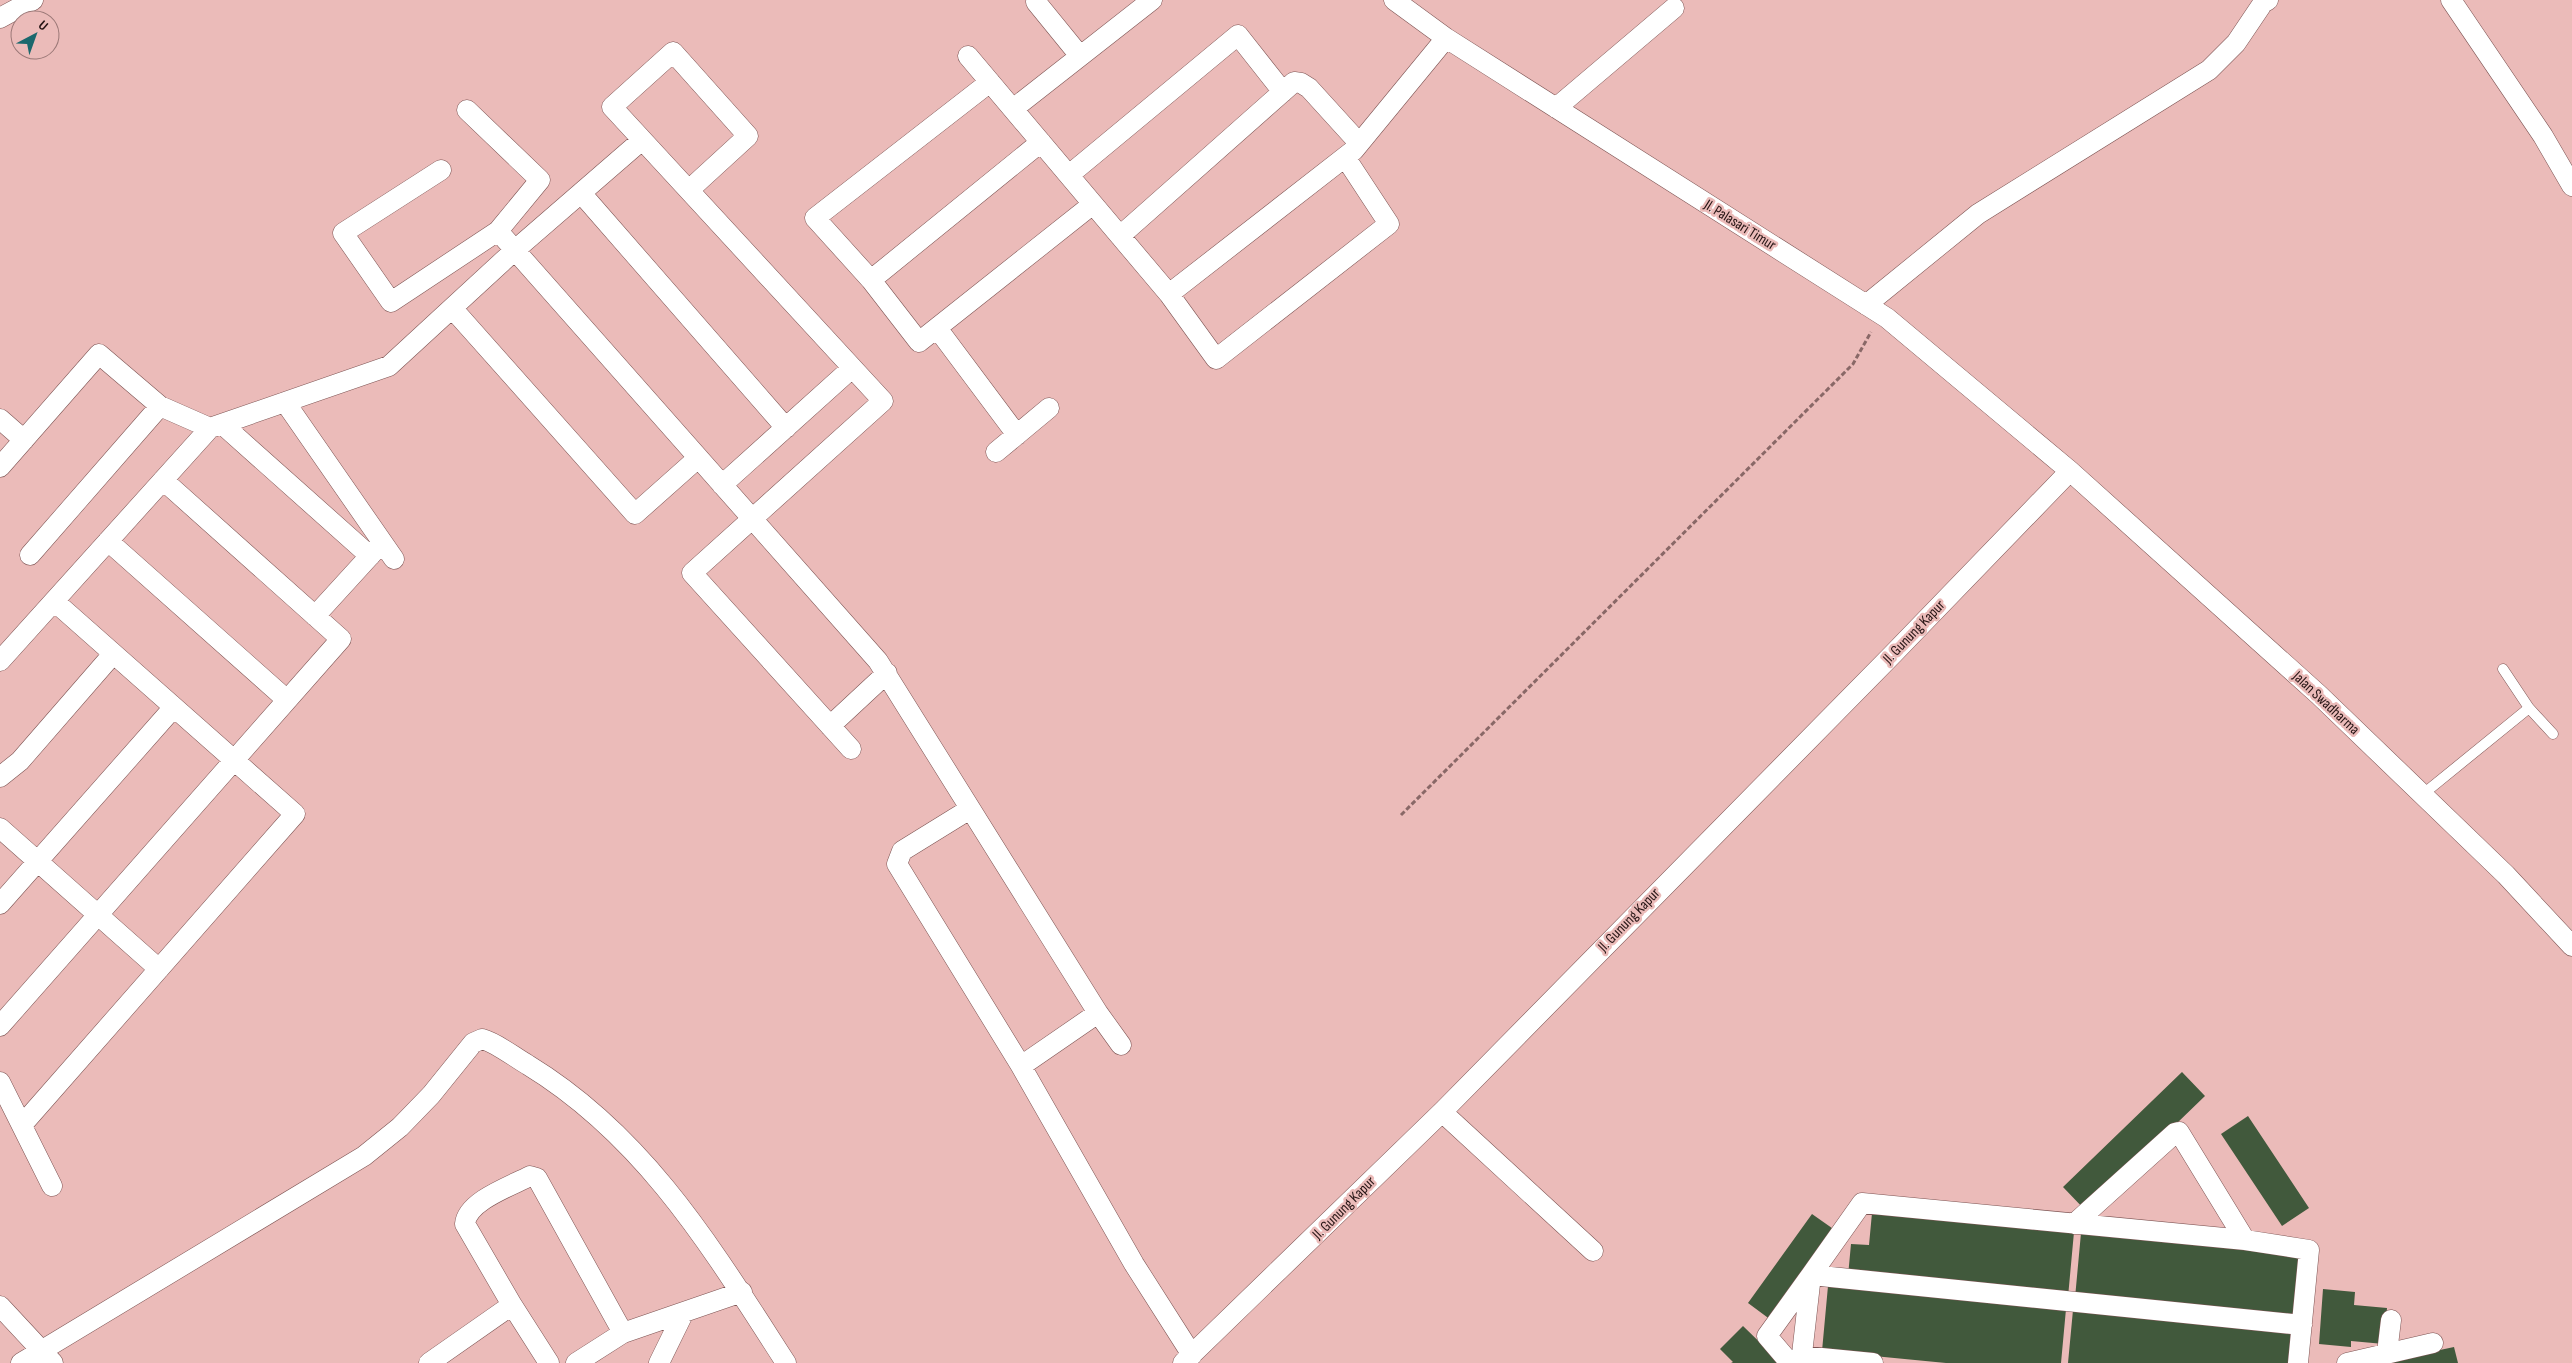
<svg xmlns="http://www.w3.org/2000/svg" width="2572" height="1363" font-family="'Sofia Sans Condensed',sans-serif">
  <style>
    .building { fill: #41593c }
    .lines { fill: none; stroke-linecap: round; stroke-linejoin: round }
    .lane-casing { stroke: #7d5453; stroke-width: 11 }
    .street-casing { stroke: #7d5453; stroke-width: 21 }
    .path { stroke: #896867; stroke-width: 3; stroke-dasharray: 5 2.5; stroke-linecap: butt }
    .lane { stroke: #fff; stroke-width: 10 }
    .street { stroke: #fff; stroke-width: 20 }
    .labels { text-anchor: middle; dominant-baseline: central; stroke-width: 5; stroke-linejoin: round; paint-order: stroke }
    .street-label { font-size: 15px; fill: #241313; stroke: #ebbbb9 }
  </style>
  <rect width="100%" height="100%" fill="#ebbbb9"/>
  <!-- building -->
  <path class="building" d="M2182,1072L2205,1096L2086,1211L2063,1187Z
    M2248,1116L2309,1208L2282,1226L2221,1134Z
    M1872,1213L2074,1232L2068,1297L1848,1276L1851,1244L1869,1245Z
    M1812,1214L1839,1233L1775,1323L1748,1303Z
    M2081,1233L2301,1254L2295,1319L2075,1298Z
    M1828,1286L2066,1309L2061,1363H1946L1822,1351Z
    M2323,1289L2355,1292L2354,1305L2387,1308L2384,1344L2351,1341V1347L2319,1344Z
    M2073,1310L2293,1331L2290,1363H2068Z
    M1743,1326L1781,1363H1731L1733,1362L1720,1349Z
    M2454,1347L2458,1363H2384V1362Z"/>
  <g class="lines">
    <defs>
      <path id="lane" d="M2503,669L2529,708L2553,734
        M2422,795L2529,708"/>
      <path id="street" d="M1394,0L1446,38L1887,318L2070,471L2319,695L2506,875L2572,946
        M2451,0L2543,136L2572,186
        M1036,2L1080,56
        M0,18L33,0
        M968,56L1169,294L1354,150L1446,38
        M990,82L815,218L871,280L919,342L1093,204
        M1556,108L1674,8
        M1013,109L1152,0
        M441,170L343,233L391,302L498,231L540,180L467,110
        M1069,175L1238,35L1283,92
        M689,190L748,136L673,52L612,107C702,205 792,303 883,401L692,573L851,749
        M581,193L786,428
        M498,231L878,661L1098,1013L1121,1045
        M1120,236L1294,82L1301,83L1309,88L1359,143
        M871,280L1041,142
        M1169,294L1216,359L1389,224L1345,157
        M1866,305L1978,214L2209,70L2236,43L2263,3L2268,0
        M452,308L635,514L698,458
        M937,328L1017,435
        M285,402L394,559
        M0,419L24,440
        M222,424L370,556
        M996,452L1049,408
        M0,467L99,354L160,406L210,428
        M722,485L852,368
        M108,541L287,700
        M30,555L160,406
        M315,616L378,547
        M0,661L210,428L389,366L515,250L642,140
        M830,726L887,673
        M0,777L20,761L113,654
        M970,809L902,851L897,864L1021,1066L1134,1264L1192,1355
        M0,828L159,969
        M0,904L174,707
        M0,1026L341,639L163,480
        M1021,1066L1098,1013
        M0,1082L52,1186
        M1442,1112L1593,1251
        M22,1125L295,814L54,601
        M2074,1224L2175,1133L2179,1132L2245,1240
        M512,1305L549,1363
        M0,1306L53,1363
        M2387,1353L2391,1320
        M1801,1356L1873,1363
        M21,1363L364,1156L400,1127L431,1095L473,1043L482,1039C497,1043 514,1057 528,1065C646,1137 713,1250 786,1363
        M429,1363L512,1305L465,1224C467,1201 511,1186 530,1176L537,1178L623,1333L742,1292
        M576,1363L623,1333
        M659,1363L683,1314
        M1183,1363L1442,1112L1893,654L2070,471
        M1790,1363L1767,1336L1811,1275L2302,1325
        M1801,1363L1811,1275L1862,1203L2245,1240L2309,1250L2298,1363
        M2347,1363L2433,1343"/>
    </defs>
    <!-- lane casing -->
    <use href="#lane" class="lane-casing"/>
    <!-- street casing -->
    <use href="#street" class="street-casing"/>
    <!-- path -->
    <path class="path" d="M1401,815L1853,364L1871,332"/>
    <!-- lane -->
    <use href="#lane" class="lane"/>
    <!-- street -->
    <use href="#street" class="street"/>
  </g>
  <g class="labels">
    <!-- street labels -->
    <g class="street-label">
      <text transform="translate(1740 225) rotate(32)">Jl. Palasari Timur</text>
      <text transform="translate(1914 632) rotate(-46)">Jl. Gunung Kapur</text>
      <text transform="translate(2326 703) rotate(43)">Jalan Swadharma</text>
      <text transform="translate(1629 920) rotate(-46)">Jl. Gunung Kapur</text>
      <text transform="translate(1344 1208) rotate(-45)">Jl. Gunung Kapur</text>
    </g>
  </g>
  <!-- north arrow -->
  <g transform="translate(35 35) rotate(41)"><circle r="24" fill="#ebbbb9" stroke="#9b7877"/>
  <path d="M0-4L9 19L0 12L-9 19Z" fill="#1b686d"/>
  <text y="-8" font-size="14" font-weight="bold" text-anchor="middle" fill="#241313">U</text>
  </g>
</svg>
